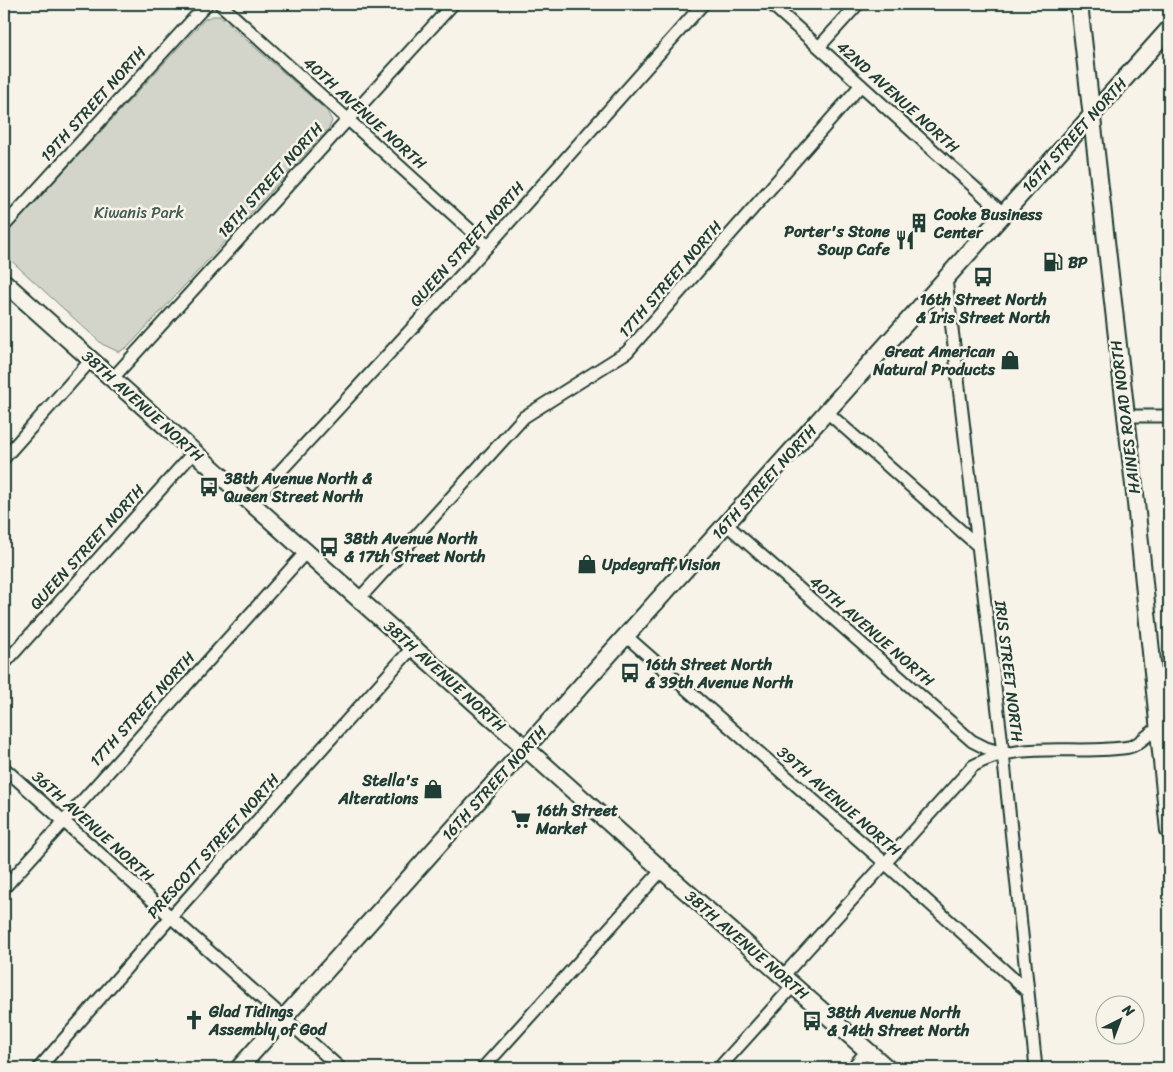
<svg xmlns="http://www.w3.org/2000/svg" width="1173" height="1072" font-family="Sriracha,sans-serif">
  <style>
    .green { fill: #d3d5ca; stroke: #79897f }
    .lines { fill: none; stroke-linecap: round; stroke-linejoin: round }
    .street-casing { stroke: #1f3d34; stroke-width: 15 }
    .secondary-casing { stroke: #1f3d34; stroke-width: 20 }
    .street { stroke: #f7f3e8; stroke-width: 11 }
    .secondary { stroke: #f7f3e8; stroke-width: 16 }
    .labels { text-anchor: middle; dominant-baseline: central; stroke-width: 5; stroke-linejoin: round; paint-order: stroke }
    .street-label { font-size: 16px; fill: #1f3d34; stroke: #f7f3e8 }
    .park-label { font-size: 16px; fill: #435b52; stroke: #f7f3e8 }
    .poi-label { font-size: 16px; font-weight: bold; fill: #1f3d34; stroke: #f7f3e8; text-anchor: start }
  </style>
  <rect width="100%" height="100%" fill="#f7f3e8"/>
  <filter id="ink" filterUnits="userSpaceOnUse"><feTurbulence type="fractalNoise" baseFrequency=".02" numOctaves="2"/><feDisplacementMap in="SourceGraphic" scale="10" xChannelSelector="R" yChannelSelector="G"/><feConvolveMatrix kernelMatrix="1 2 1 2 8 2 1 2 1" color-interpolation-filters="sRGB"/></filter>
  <g filter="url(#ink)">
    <!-- green -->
    <path class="green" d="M212,16H219L225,21L327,111L332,121L329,128L129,346L119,352L102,344L4,254V236L205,19Z"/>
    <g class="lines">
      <defs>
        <path id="street" d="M220,4L488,246
          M771,4L1004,214
          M819,47L858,4
          M4,226L207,4
          M946,279L1003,753L1036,1068
          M112,379L453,4
          M827,412L977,545
          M1125,416H1169
          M4,458L91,360
          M251,503L488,246L703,4
          M726,524L972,741L986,748L1003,753
          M359,599L524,417L627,352L861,85
          M626,636L885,863L1028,992
          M4,664L194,452
          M4,768L340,1068
          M4,888L306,552
          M783,976L973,766C1020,739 1078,756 1129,747C1143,744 1149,728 1169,726
          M39,1068L171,917L413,647
          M483,1068L662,870
          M719,1068L793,986
          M852,1068L867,1051"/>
        <path id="secondary" d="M1079,4L1136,503L1169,831
          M4,282L662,870L887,1068
          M239,1068L1169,29"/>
      </defs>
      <!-- street casing -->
      <use href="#street" class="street-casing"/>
      <!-- secondary casing -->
      <use href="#secondary" class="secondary-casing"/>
      <!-- street -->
      <use href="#street" class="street"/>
      <!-- secondary -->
      <use href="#secondary" class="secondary"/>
    </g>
  </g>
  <!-- icons -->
  <defs>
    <symbol id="building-bare" viewBox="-9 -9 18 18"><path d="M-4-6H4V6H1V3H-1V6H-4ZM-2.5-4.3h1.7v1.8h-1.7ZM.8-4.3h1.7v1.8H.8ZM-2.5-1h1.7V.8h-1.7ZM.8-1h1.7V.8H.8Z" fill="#1f3d34" stroke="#f7f3e8" stroke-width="2.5" paint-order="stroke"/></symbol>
    <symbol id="restaurant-bare" viewBox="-9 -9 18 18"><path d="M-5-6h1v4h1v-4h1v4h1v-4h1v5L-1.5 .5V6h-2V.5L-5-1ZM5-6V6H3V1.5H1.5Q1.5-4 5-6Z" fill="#1f3d34" stroke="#f7f3e8" stroke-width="2.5" paint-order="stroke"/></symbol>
    <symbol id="fuel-bare" viewBox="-9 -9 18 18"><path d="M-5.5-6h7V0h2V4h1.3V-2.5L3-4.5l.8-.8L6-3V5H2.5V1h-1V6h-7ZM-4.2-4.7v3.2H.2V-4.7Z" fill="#1f3d34" stroke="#f7f3e8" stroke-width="2.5" paint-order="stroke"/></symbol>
    <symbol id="bus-bare" viewBox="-9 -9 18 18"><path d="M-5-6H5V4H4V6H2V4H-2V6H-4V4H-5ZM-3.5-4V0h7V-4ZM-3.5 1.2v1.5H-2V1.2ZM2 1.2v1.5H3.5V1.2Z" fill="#1f3d34" stroke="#f7f3e8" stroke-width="2.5" paint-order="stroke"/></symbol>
    <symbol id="shop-bare" viewBox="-9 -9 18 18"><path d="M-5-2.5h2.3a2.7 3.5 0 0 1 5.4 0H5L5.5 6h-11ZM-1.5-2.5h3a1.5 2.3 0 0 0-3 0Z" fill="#1f3d34" stroke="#f7f3e8" stroke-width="2.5" paint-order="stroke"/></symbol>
    <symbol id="supermarket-bare" viewBox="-9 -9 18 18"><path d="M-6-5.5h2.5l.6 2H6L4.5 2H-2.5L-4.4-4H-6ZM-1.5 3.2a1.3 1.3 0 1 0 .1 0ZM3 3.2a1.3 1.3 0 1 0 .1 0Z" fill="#1f3d34" stroke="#f7f3e8" stroke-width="2.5" paint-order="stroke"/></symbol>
    <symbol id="church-bare" viewBox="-9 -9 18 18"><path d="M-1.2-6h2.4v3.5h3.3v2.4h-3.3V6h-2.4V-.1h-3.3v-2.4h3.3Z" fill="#1f3d34" stroke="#f7f3e8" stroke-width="2.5" paint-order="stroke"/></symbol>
  </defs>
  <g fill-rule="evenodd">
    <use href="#building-bare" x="905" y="209" width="28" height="28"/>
    <use href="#restaurant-bare" x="891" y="226" width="28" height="28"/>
    <use href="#fuel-bare" x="1039" y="248" width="28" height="28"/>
    <use href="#bus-bare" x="969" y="263" width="28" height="28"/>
    <use href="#shop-bare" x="996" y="346" width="28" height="28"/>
    <use href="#bus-bare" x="195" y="473" width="28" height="28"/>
    <use href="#bus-bare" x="315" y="533" width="28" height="28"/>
    <use href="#shop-bare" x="573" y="550" width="28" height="28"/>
    <use href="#bus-bare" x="616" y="659" width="28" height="28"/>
    <use href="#shop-bare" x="419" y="775" width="28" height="28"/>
    <use href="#supermarket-bare" x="507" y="805" width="28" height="28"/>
    <use href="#church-bare" x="180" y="1006" width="28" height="28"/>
    <use href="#bus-bare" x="798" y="1007" width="28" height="28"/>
  </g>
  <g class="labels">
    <!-- street labels -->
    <g class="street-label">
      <text transform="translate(898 97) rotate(42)">42ND AVENUE NORTH</text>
      <text transform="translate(93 104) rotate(-48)">19TH STREET NORTH</text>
      <text transform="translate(365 113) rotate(42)">40TH AVENUE NORTH</text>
      <text transform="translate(1074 135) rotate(-48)">16TH STREET NORTH</text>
      <text transform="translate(270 180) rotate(-48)">18TH STREET NORTH</text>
      <text transform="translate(467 244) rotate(-48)">QUEEN STREET NORTH</text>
      <text transform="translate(670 279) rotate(-49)">17TH STREET NORTH</text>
      <text transform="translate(143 406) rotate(42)">38TH AVENUE NORTH</text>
      <text transform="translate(1125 417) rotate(-97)">HAINES ROAD NORTH</text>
      <text transform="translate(764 482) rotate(-48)">16TH STREET NORTH</text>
      <text transform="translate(87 547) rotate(-48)">QUEEN STREET NORTH</text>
      <text transform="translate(872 631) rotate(41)">40TH AVENUE NORTH</text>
      <text transform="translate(1009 671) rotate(83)">IRIS STREET NORTH</text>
      <text transform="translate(445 676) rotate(42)">38TH AVENUE NORTH</text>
      <text transform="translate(142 709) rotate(-48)">17TH STREET NORTH</text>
      <text transform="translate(494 783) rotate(-48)">16TH STREET NORTH</text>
      <text transform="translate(839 801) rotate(41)">39TH AVENUE NORTH</text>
      <text transform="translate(93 826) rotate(42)">36TH AVENUE NORTH</text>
      <text transform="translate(213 846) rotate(-48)">PRESCOTT STREET NORTH</text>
      <text transform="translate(747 945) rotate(41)">38TH AVENUE NORTH</text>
    </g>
    <!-- park labels -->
    <g class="park-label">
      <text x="139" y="212">Kiwanis Park</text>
    </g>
    <!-- poi labels -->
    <g class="poi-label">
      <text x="934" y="214">Cooke Business<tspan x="934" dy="18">Center</tspan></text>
      <text x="890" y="231" text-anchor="end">Porter's Stone<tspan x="890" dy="18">Soup Cafe</tspan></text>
      <text x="1068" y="262">BP</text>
      <text x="983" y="299" text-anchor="middle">16th Street North<tspan x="983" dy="18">&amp; Iris Street North</tspan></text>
      <text x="995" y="351" text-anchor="end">Great American<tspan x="995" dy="18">Natural Products</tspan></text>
      <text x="224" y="478">38th Avenue North &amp;<tspan x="224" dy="18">Queen Street North</tspan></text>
      <text x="344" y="538">38th Avenue North<tspan x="344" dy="18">&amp; 17th Street North</tspan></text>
      <text x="602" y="564">Updegraff Vision</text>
      <text x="645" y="664">16th Street North<tspan x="645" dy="18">&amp; 39th Avenue North</tspan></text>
      <text x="418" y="780" text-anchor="end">Stella's<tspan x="418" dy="18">Alterations</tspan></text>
      <text x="536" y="810">16th Street<tspan x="536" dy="18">Market</tspan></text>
      <text x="209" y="1011">Glad Tidings<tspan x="209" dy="18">Assembly of God</tspan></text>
      <text x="827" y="1012">38th Avenue North<tspan x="827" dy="18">&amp; 14th Street North</tspan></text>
    </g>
  </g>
  <!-- margin -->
  <rect width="1173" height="1072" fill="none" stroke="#f7f3e8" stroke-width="20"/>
  <rect x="10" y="10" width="1153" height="1052" fill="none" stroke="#1f3d34" stroke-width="2" filter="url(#ink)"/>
  <!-- north arrow -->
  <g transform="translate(1120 1020) rotate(42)"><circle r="24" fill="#f7f3e8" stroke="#a1aaa0"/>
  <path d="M0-4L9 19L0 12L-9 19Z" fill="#1f3d34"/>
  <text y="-8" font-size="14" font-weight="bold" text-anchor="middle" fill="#1f3d34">N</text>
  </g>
</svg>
